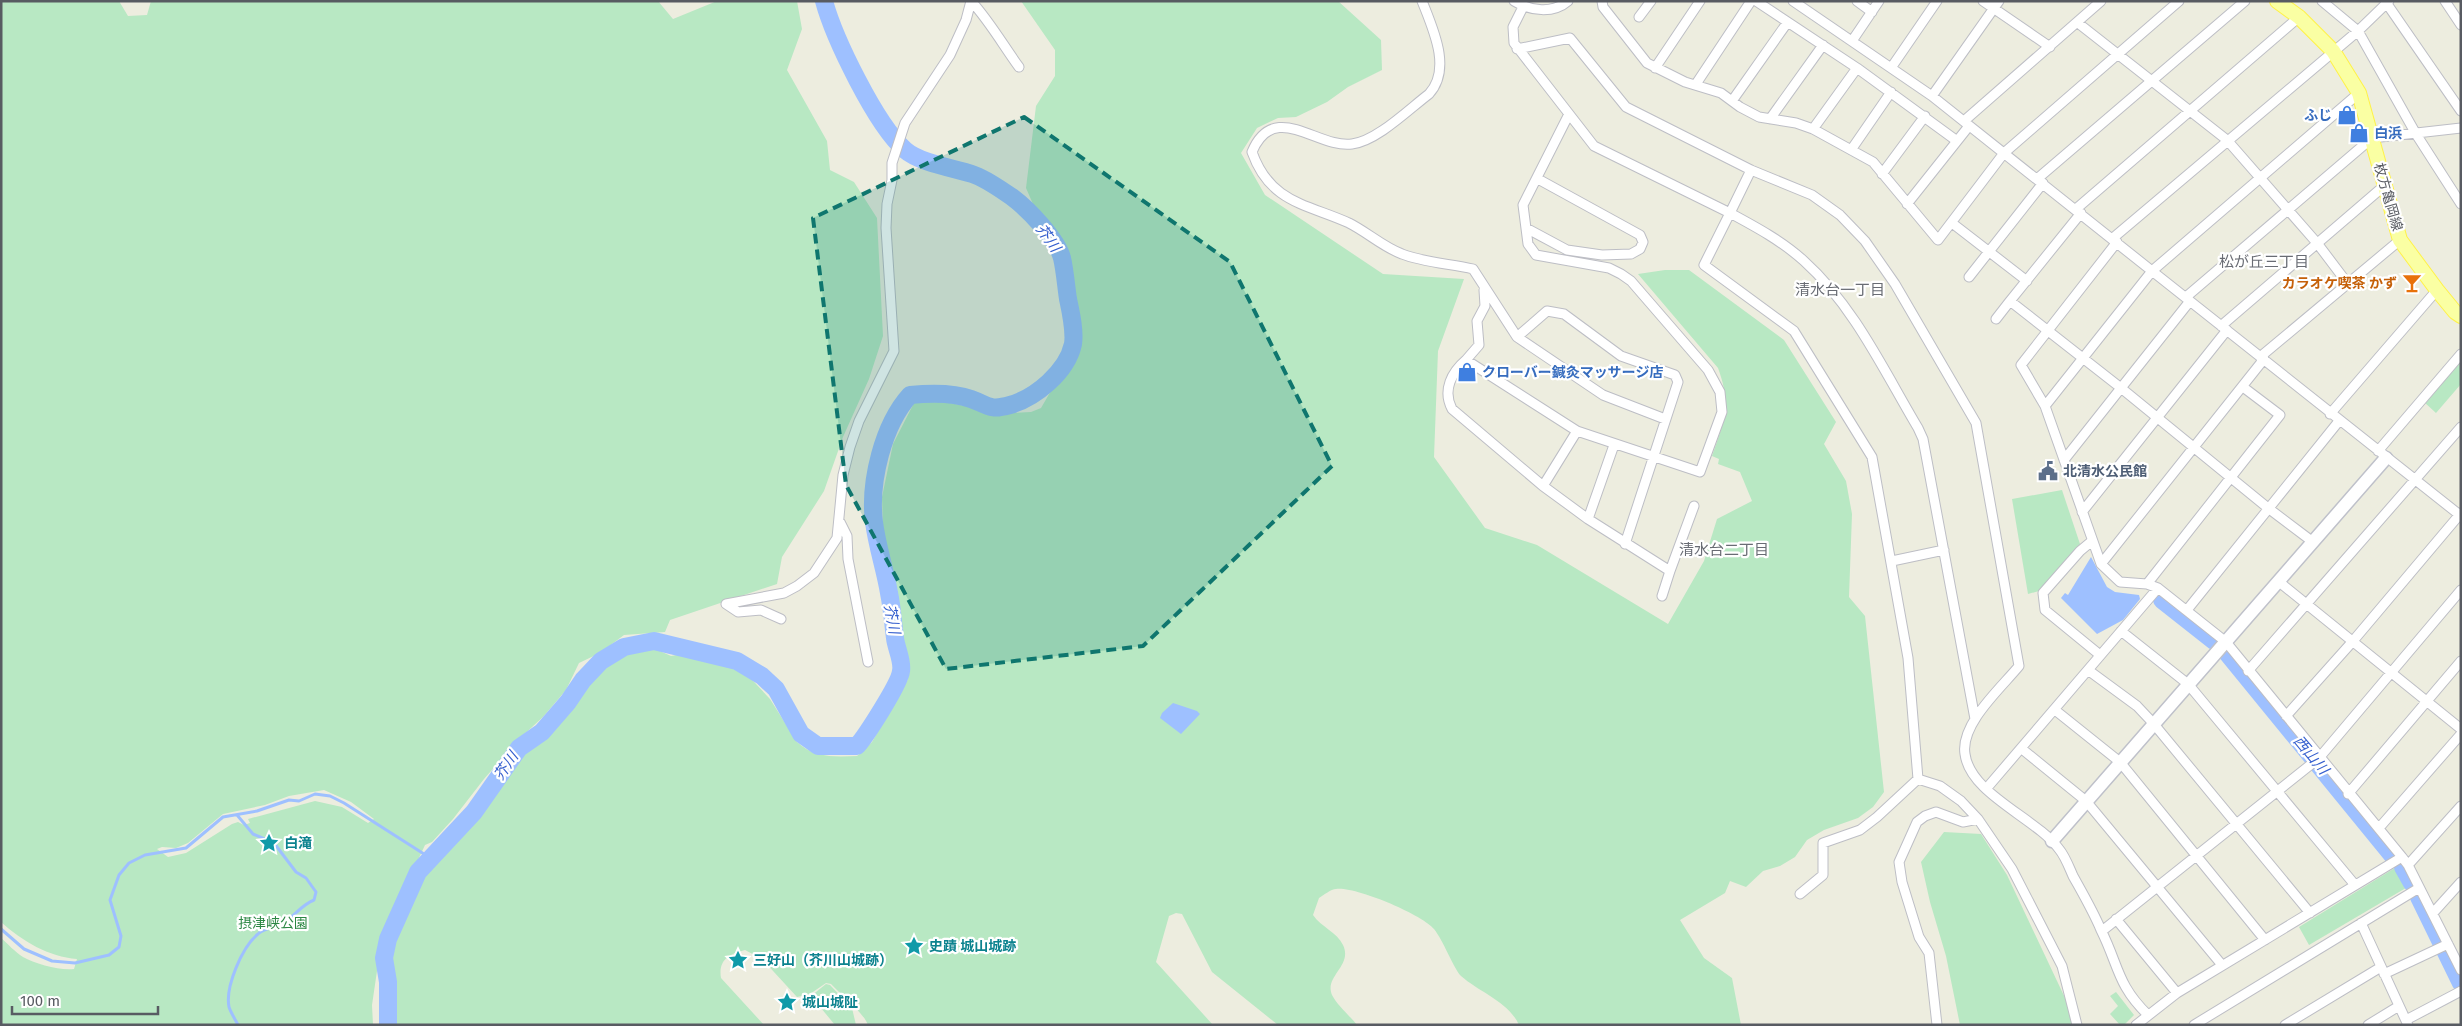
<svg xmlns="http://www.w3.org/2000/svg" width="2462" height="1026" font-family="'Fira Sans','Noto Sans JP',sans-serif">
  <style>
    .green { fill: #b8e8c3; fill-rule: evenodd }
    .water { fill: #9ec0ff }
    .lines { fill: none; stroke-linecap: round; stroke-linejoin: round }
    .stream { stroke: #9ec0ff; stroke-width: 3 }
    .river { stroke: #9ec0ff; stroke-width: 18 }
    .street-casing { stroke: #bdbec5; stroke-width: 11 }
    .secondary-casing { stroke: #bfc1ca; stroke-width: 15 }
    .primary-casing { stroke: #fff247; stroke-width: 16 }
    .street { stroke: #fff; stroke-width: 9 }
    .secondary { stroke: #fff; stroke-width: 12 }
    .primary { stroke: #faffa3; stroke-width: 14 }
    .marked { fill: #0f766e; fill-opacity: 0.2; stroke: #0f766e; stroke-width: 4; stroke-dasharray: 10 6; stroke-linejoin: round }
    .labels { text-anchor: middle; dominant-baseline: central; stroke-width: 4.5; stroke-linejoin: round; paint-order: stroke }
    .shop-label { font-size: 14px; font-weight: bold; fill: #366cbe; stroke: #fff; text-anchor: start }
    .street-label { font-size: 14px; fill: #585b62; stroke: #fff }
    .food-label { font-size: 14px; font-weight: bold; fill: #c56008; stroke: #fff; text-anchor: end }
    .service-label { font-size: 14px; font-weight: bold; fill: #4e5e75; stroke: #fff; text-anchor: start }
    .culture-label { font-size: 14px; font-weight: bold; fill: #0d838f; stroke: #fff; text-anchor: start }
    .park-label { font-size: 14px; fill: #2c8743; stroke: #fff }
    .water-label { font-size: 15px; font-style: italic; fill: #355fce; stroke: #fff }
    .neighbourhood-label { font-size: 15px; fill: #696c74; stroke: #fff }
  </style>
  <rect width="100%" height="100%" fill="#ededdf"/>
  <!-- green -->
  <path class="green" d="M1,1H119L128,16L147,15L151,1H658L673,19L717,1H797L802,29L787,70L827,141L830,170L854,182L877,218L883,336L869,379L843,437L824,491L782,557L777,584L670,620L665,632L624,635L600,653L579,663L566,690L543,717L519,739L484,779L453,819L432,842L425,845L382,937L372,1005L373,1025H1V938C8,944 15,952 23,957C35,964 61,971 74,969L77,959C49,957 22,941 1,922ZM324,790L351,802L374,819L368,823L342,807L315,801L248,819L250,823L244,825L238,822L232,824L186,853L168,857L157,849L162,847L176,848L188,843L223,814L265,805L289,796Z
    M1021,1H1338L1381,40L1382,70L1348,87L1327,102L1296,117L1278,118L1257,128L1241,153L1265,195L1383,274L1464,279L1438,351L1434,457L1485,528L1537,545L1668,624L1704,561L1717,519L1752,501L1740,472L1718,464L1719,459L1712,456C1724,421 1732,406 1718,368L1638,274L1665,270H1689L1784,340L1836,422L1824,444L1846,481L1852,514L1849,597L1865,616L1884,792L1873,807L1858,818L1824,830L1807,840L1795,857L1780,866L1763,871L1746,887L1730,881L1725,893L1680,920L1704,958L1732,978L1741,1025H1519C1509,1002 1479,992 1461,976C1454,969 1443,940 1434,929C1423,915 1355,886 1336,889C1331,889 1324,895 1319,898L1313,915C1321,927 1337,932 1343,945C1353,966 1324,976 1332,995C1337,1005 1350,1016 1357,1025H1278L1212,972L1182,914L1176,913L1169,916L1156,962L1213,1025H868C864,1013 841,995 831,984L826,983L810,994L797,997L762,959L745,950C729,954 718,960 721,978L764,1025H392V1015L395,1002L391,960L395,942L405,916L411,908L419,880L480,811L488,797L507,776L517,760L557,722L583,686L617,657L645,647L653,648L671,656L682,654L717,659L743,670L770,699L797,742C814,758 835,757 857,756L872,742L908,679L906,653L883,529L882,497L893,444L914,403L930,399L970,407L990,414L1031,412L1041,408L1077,346L1079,314L1063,244L1036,211L1026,188L1036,106L1055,76V50Z
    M2461,360V384L2436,413L2424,402Z
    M2062,490L2080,544L2039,591L2028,594L2012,499Z
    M1944,832L1981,834L2007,875L2066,1000L2072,1025H1960L1946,956L1930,902L1921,862Z
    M2398,866L2402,868L2411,885L2309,945L2299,927Z
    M826,984L830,985L852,1008L856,1025H835L811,996Z
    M2116,992L2134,1015L2124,1025H2120L2110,1014L2118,1006L2110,996Z"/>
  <!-- water -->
  <path class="water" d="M2091,557L2107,587L2115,592L2139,595L2140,599L2123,620L2097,634L2061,598L2065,593L2068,595Z
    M1173,703L1197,711L1200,714L1181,734L1160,718L1162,713Z"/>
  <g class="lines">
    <!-- stream -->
    <path class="stream" d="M237,815L253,834L274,843L296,872L306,878L316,892L314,900C301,905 294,917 283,923C275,928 265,927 258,934C242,947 225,987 229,1007C231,1013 235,1019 238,1025
      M1,929L24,949L52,961L75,963L109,955L119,947L121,936L110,900L119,875L129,863L145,855L186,848L223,817L257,811L289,800L299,801L315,794L330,796L344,803L424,854L429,863"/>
    <!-- river -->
    <path class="river" d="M2162,600L2214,641
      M2228,654L2393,856
      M2403,867L2412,883
      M2419,897L2461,983
      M388,1025V982L384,958L388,939L418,872L474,812L519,748L542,732L568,702L583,680L601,661L624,647L654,641L737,661L762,676L776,689L801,734L818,746H857C866,736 900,683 901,671C903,661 896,648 895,638C893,623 892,607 889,593C885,569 877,546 874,522C869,482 883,425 910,395C930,393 952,392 971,399C988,405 989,411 1010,405C1035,398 1067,372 1073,344C1075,331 1071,313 1068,299C1066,286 1065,271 1062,258C1057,239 1028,209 1012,197C1000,189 985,178 972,174C953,168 920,163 905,150C876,125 834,38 824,1"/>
    <defs>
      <path id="street" d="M1422,1C1433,29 1452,69 1429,94C1409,109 1377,141 1352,144C1318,149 1274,99 1252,152C1270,203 1307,204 1349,223C1367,232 1383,247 1402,254C1422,262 1451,264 1473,269L1517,337L1547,311L1564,314L1621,356L1675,375L1678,382L1625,544
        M1514,1C1530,11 1553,14 1568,1
        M1602,1L1603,7L1647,63L1685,82L1721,93L1740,107L1759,117L1796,123L1813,129L1873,162L1938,240L2004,153L2179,1
        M1756,1L1857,68L1957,141
        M1793,1L1932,96L2152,271L2045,406
        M1857,1L1872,12
        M1983,1L2050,47
        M2322,1L2358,31L2416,134L2461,204
        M2385,1L2461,111
        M2445,1L2461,25
        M972,2C990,22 1003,45 1019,67
        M1523,7L1513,27L1514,43L1594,146L1730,213L1751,170
        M1639,17L1651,1
        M2078,23L2227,140L2317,243L2348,284
        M1852,41L1879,1
        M1517,49L1570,38L1626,107L1751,170L1812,195L1840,215L1865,241L1895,284L1976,423L2019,666C2001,688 1960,724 1965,754C1970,794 2036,818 2059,849C2065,856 2069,867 2073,876C2083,894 2093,911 2101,930C2119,966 2117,985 2148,1015
        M1655,68L1700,1
        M1891,68L1937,1
        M1696,84L1751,1
        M2359,93L2152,271L2461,516
        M1932,96L1999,1
        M1732,101L1787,23
        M1770,119L1823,45
        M1964,121L2101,1
        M1813,129L1857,68
        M1851,150L1891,92
        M1882,174L1925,116
        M2037,179L2245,1
        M1907,204L1969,126
        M2076,209L2299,17
        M1952,223L2027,281
        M1526,228L1567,250L1602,255L1631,254L1640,249L1643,242L1640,235L1538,179
        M2113,238L2358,31L2389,1
        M2117,242L2021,365L2045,406L2101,564L2120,582L2147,584L2158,588L2226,642L2402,857L2408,865L2461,970
        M1969,277L2043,183
        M1484,290L1485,306L1477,321L1479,345L1466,360L1577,431L1700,472L1722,412L1720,392L1708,370L1631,281L1621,274L1609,268L1536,255L1528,244L1523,205L1569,114
        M2186,297L2372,138L2461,128
        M2010,301L2081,213
        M2190,301L2121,388L2268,508L2313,542
        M1996,319L2010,301L2121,388L2064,460
        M2221,326L2384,186
        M1517,337L1603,395L1665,419
        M2260,357L2400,240
        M1466,360C1452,372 1442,390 1452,409L1543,486L1588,519L1670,571L1662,596
        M2330,414L2437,290
        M2378,451L2461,354
        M1543,486L1577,431
        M2082,512L2227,330
        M1588,519L1614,445
        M840,522L847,536L848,559L868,662
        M2092,541L2080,551L2043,593L2045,610L2100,655
        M1892,561L1944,550
        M2101,564L2264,359
        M1670,571L1694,506
        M2278,581L2461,729
        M2147,584L2280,415L2243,387
        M726,604L784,593L797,586L814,573L837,538L843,475L850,447L859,421L894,351L886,228L887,204L892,180V163L905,123L950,55L966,20L971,1
        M726,604L738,612L761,610L781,619
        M2187,610L2339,421
        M2121,631L2188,684L2355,885
        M2088,670L2137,706L2153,723L2310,913
        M2248,671L2461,427
        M2055,710L2120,762L2265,940
        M2286,716L2353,641L2461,513
        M2022,749L2086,801L2222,965
        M1918,779L1908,658L1872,457L1794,331L1704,265L1730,213C1756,227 1782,241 1804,261C1854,306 1884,371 1918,428L1923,439L1975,719
        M1986,789L2158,588
        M2348,794L2461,661
        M2379,828L2461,734
        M2408,865L2461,806
        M1800,894L1823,875V843L1860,830L1877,817L1918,779L1940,786L1961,801L1978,819L2012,869L2062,966L2077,1025
        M2433,913L2461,882
        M2116,919L2177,993
        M2361,923L2408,1025
        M2102,931L2319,758L2461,590
        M2384,974L2448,944
        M2406,1020L2461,991
        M1937,1025L1929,953L1919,937L1902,882L1899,862L1917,822L1925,816L1936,812L1963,822L1978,819
        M2136,1025L2177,993L2402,857
        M2194,1025L2419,888
        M2285,1025L2381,967
        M2368,1025L2399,1006"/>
      <path id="secondary" d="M2052,841L2386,458"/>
      <path id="primary" d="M2277,1L2299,17L2333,51L2359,93L2400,240L2437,290L2455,312L2461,316"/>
    </defs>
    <!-- street casing -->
    <use href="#street" class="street-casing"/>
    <!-- secondary casing -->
    <use href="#secondary" class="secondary-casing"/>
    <!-- primary casing -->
    <use href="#primary" class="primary-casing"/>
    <!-- street -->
    <use href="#street" class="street"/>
    <!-- secondary -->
    <use href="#secondary" class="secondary"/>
    <!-- primary -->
    <use href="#primary" class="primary"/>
  </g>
  <!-- marked area -->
  <path class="marked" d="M1024,117L1230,262L1332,466L1143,646L946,669L846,485L813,218Z"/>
  <!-- icons -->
  <defs>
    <symbol id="shop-bare" viewBox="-9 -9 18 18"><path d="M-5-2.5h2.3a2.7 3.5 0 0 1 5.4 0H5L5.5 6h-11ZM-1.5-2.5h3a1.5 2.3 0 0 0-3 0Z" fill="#3f7fe0" stroke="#fff" stroke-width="2.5" paint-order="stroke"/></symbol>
    <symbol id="bar-bare" viewBox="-9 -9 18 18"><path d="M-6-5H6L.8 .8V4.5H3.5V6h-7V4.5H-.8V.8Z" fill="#e8710a" stroke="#fff" stroke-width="2.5" paint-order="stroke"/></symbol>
    <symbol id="civic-bare" viewBox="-9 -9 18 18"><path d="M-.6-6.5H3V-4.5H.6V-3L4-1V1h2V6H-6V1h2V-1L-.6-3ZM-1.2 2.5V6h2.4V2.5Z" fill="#5c6f8a" stroke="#fff" stroke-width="2.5" paint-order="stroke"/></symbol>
    <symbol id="sight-bare" viewBox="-9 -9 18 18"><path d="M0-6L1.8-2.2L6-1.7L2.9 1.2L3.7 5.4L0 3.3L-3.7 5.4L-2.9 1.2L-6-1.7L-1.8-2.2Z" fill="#0f9aa8" stroke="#fff" stroke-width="2.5" paint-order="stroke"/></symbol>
  </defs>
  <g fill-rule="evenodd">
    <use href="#shop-bare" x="2333" y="101" width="28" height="28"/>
    <use href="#shop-bare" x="2345" y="119" width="28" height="28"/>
    <use href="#bar-bare" x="2398" y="269" width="28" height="28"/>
    <use href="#shop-bare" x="1453" y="358" width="28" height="28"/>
    <use href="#civic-bare" x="2034" y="457" width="28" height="28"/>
    <use href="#sight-bare" x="255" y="829" width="28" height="28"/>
    <use href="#sight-bare" x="900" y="932" width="28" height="28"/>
    <use href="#sight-bare" x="724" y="946" width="28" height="28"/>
    <use href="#sight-bare" x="773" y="988" width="28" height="28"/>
  </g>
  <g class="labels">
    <!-- shop labels -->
    <g class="shop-label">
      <text x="2332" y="115" text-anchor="end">ふじ</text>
      <text x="2374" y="133">白浜</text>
      <text x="1482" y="372">クローバー鍼灸マッサージ店</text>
    </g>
    <!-- street labels -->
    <g class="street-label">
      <text transform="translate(2388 197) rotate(74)">枚方亀岡線</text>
    </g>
    <!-- food labels -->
    <g class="food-label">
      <text x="2397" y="283">カラオケ喫茶 かず</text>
    </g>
    <!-- service labels -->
    <g class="service-label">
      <text x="2063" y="471">北清水公民館</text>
    </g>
    <!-- culture labels -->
    <g class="culture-label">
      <text x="284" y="843">白滝</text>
      <text x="929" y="946">史蹟 城山城跡</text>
      <text x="753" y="960">三好山（芥川山城跡）</text>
      <text x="802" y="1002">城山城阯</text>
    </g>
    <!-- park labels -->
    <g class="park-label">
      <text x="273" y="923">摂津峡公園</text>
    </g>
    <!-- water labels -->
    <g class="water-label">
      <text transform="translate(1048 238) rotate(54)">芥川</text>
      <text transform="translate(892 619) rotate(79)">芥川</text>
      <text transform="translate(2311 755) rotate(50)">西山川</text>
      <text transform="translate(506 766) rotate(-55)">芥川</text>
    </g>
    <!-- neighbourhood labels -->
    <g class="neighbourhood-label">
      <text x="2264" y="262">松が丘三丁目</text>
      <text x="1840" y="290">清水台一丁目</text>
      <text x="1724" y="550">清水台二丁目</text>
    </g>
  </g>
  <!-- border -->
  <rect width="2462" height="1026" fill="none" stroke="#585b62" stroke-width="5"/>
  <!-- scale -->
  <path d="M12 1006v8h146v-8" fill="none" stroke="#585b62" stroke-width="2.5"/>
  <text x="20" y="1006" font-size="15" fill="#585b62" stroke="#ffffff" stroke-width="4" paint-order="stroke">100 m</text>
</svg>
